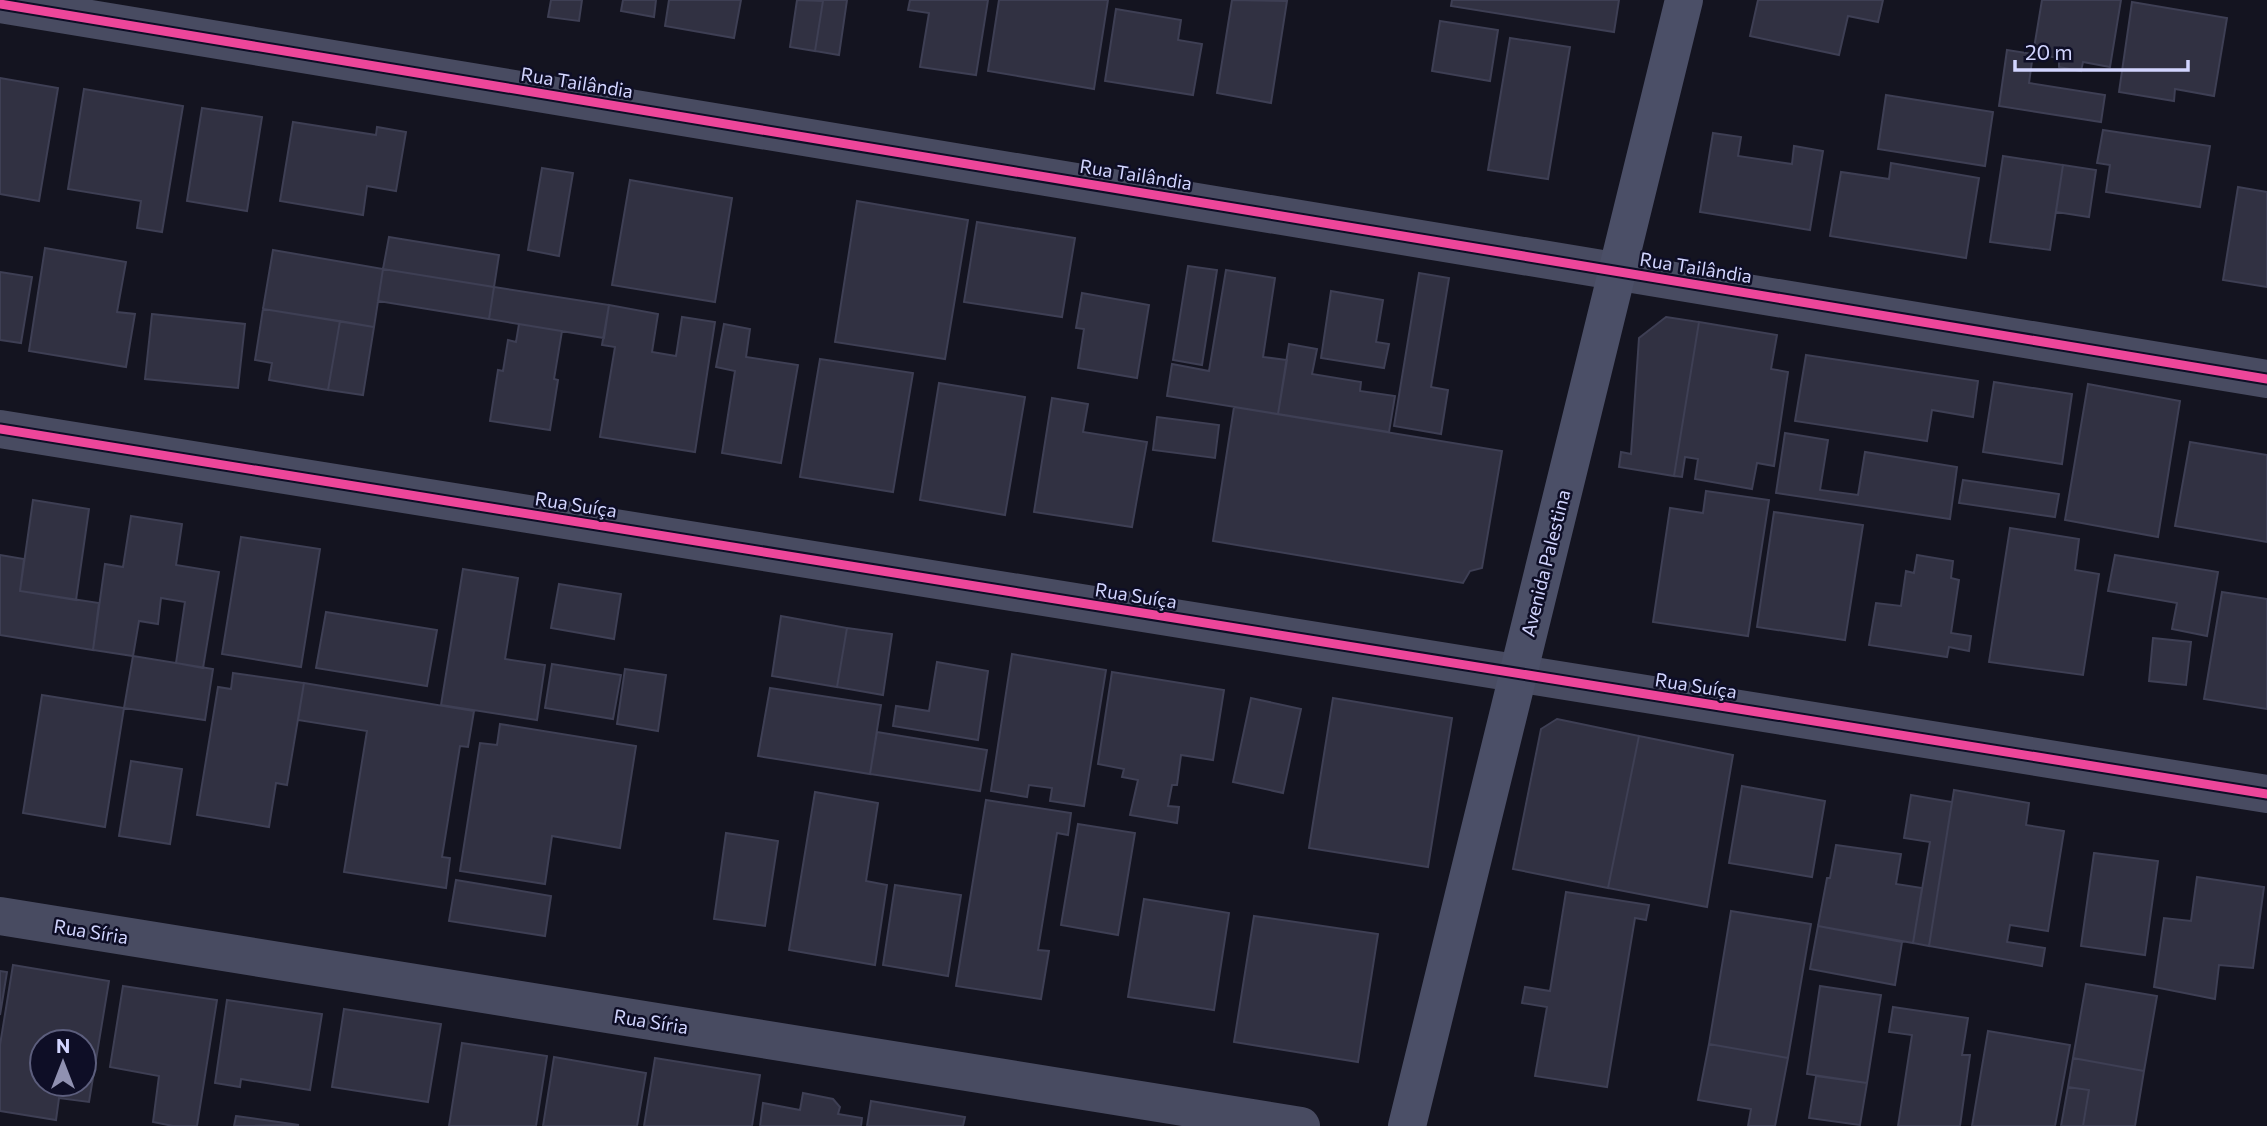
<svg xmlns="http://www.w3.org/2000/svg" width="2267" height="1126" font-family="Commissioner,sans-serif">
  <style>
    .building { fill: #313142; stroke: #3e3f54; stroke-width: 2; fill-rule: evenodd }
    .lines { fill: none; stroke-linecap: round; stroke-linejoin: round }
    .street { stroke: #484b61; stroke-width: 38 }
    .secondary { stroke: #4b4f67; stroke-width: 38 }
    .cycleway-casing { stroke: #0e0e26; stroke-width: 13 }
    .cycleway { stroke: #ed469a; stroke-width: 9 }
    .labels { text-anchor: middle; dominant-baseline: central; stroke-width: 5; stroke-linejoin: round; paint-order: stroke }
    .street-label { font-size: 19px; fill: #d2d5ff; stroke: #0e0e26 }
  </style>
  <rect width="100%" height="100%" fill="#141420"/>
  <!-- building -->
  <path class="building" d="M551,0H582L579,21L548,17Z
    M623,0H656L654,17L621,11Z
    M669,0H741L734,38L665,26Z
    M797,0L823,1L815,51L790,47Z
    M813,0H847L839,55L815,51L823,1Z
    M910,0H988L976,75L920,67L929,13L908,10Z
    M999,0H1108L1094,89L988,71Z
    M1232,0L1287,1L1271,103L1217,93Z
    M1452,0H1619L1614,32L1451,6Z
    M1758,0H1883L1878,22L1848,16L1839,55L1750,36Z
    M2042,0H2121L2110,67L2083,62L2081,71L2059,67V58L2033,54Z
    M2132,2L2227,18L2214,96L2175,89L2174,101L2119,92Z
    M1116,9L1181,20L1178,40L1202,44L1193,95L1105,81Z
    M1440,21L1498,30L1490,81L1432,71Z
    M1510,38L1570,47L1548,179L1488,170Z
    M2007,50L2033,54L2029,83L2105,95L2101,122L1999,106Z
    M0,78L58,88L39,201L0,194Z
    M84,89L183,106L162,232L137,228L141,201L68,189Z
    M1886,95L1993,112L1985,166L1878,149Z
    M202,108L262,117L247,211L187,201Z
    M293,122L376,135L377,127L406,132L396,191L367,186L363,215L280,201Z
    M2103,130L2210,146L2200,207L2106,192L2110,165L2097,163Z
    M1713,133L1741,137L1738,156L1792,164L1794,146L1823,151L1810,230L1700,212Z
    M2003,156L2063,165L2050,250L1990,242Z
    M1891,163L1979,178L1966,258L1830,236L1841,172L1889,179Z
    M2063,165L2096,170L2089,217L2056,212Z
    M542,168L573,173L559,256L528,250Z
    M630,180L732,198L715,302L612,285Z
    M2238,187L2267,192V287L2223,280Z
    M857,201L968,220L945,359L835,342Z
    M977,222L1075,238L1062,317L964,302Z
    M389,237L499,255L494,287L383,269Z
    M45,248L126,262L117,312L135,314L126,367L29,351Z
    M273,250L383,269L374,327L263,309Z
    M1188,266L1217,270L1202,365L1173,360Z
    M383,269L494,287L489,319L378,301Z
    M1226,270L1275,278L1263,357L1287,360L1278,414L1167,396L1172,364L1209,371Z
    M0,272L32,277L21,343L0,340Z
    M1419,273L1449,278L1431,387L1448,390L1441,434L1394,426Z
    M494,287L609,305L604,338L489,319Z
    M1331,291L1383,300L1376,342L1389,344L1384,368L1321,358Z
    M1082,293L1149,305L1137,378L1078,368L1084,329L1076,328Z
    M609,305L658,314L652,352L676,356L682,317L715,322L695,452L600,437L615,347L602,345Z
    M263,309L340,321L328,390L269,380L272,363L255,360Z
    M152,314L245,324L238,388L145,379Z
    M1666,317L1699,322L1674,476L1619,467L1621,452L1631,454L1639,338Z
    M340,321L374,327L363,395L328,390Z
    M1699,322L1777,335L1771,369L1788,372L1774,466L1757,463L1752,489L1695,479L1698,459L1685,457L1682,477L1674,476Z
    M519,324L562,331L554,379L558,380L550,430L490,421L498,370L503,371L508,340L516,342Z
    M724,324L750,329L746,357L798,365L781,463L722,453L735,371L716,367Z
    M1289,344L1317,349L1312,374L1361,382L1360,391L1395,396L1389,432L1278,414Z
    M1806,355L1978,381L1973,417L1932,410L1927,441L1795,421Z
    M820,359L913,373L893,492L800,477Z
    M1994,382L2072,394L2062,464L1983,452Z
    M939,383L1025,397L1005,515L920,500Z
    M2088,384L2180,401L2158,537L2065,520Z
    M1052,398L1088,404L1083,432L1147,442L1132,527L1034,512Z
    M1234,407L1502,451L1482,568L1470,571L1463,583L1213,541Z
    M1157,417L1219,425L1215,458L1153,450Z
    M1785,433L1828,440L1820,490L1858,495L1865,452L1957,467L1950,519L1776,493Z
    M2190,442L2267,455V542L2175,526Z
    M1963,480L2059,494L2055,517L1959,503Z
    M1706,491L1769,500L1748,636L1653,622L1670,508L1703,513Z
    M33,500L89,509L76,600L20,591Z
    M1774,512L1863,525L1845,640L1757,627Z
    M131,516L182,524L176,565L219,572L203,668L176,663L185,602L161,598L158,624L139,621L133,656L93,650L105,564L123,567Z
    M2010,528L2079,539L2075,570L2099,574L2083,675L1989,662Z
    M241,537L320,549L301,667L222,654Z
    M0,555L24,559L20,591L99,603L93,650L0,635Z
    M1917,555L1953,561L1951,578L1959,580L1951,633L1971,636L1969,651L1949,647L1947,657L1869,645L1876,603L1901,606L1906,571L1914,573Z
    M2115,555L2218,572L2207,636L2172,629L2177,603L2108,591Z
    M463,569L518,578L505,659L545,665L537,720L441,705Z
    M559,584L621,594L614,639L551,628Z
    M2222,592L2267,599V709L2204,699Z
    M326,612L437,630L427,686L316,668Z
    M781,616L847,628L837,687L772,676Z
    M847,628L892,634L883,695L837,687Z
    M2153,638L2191,642L2186,685L2149,681Z
    M1012,654L1106,670L1084,806L1050,801L1052,788L1029,785L1027,797L991,791Z
    M133,656L213,669L205,720L124,708Z
    M937,662L988,671L978,740L893,726L896,706L929,711Z
    M552,664L621,675L613,719L545,708Z
    M625,669L666,675L658,731L617,724Z
    M1112,672L1224,690L1213,760L1181,755L1177,785H1172L1168,806L1179,807L1177,823L1130,815L1138,780L1122,777L1124,769L1098,764Z
    M233,673L304,683L287,785L276,783L269,827L197,815L218,687L231,689Z
    M304,683L474,711L468,747L460,746L442,857L450,858L446,888L344,872L367,731L298,720Z
    M770,688L881,705L870,774L758,756Z
    M42,695L124,708L105,827L23,813Z
    M1251,698L1301,709L1283,793L1233,782Z
    M1333,698L1452,718L1428,867L1309,848Z
    M1557,719L1639,736L1608,888L1513,869L1541,729Z
    M500,724L636,746L620,848L552,836L545,884L460,871L480,743L497,745Z
    M877,732L987,750L980,791L870,774Z
    M1639,736L1733,755L1707,907L1608,888Z
    M131,761L182,769L170,844L119,836Z
    M1742,786L1825,801L1812,877L1729,863Z
    M1954,790L2029,803L2026,825L2064,831L2048,931L2010,925L2007,942L2045,948L2042,966L1929,946Z
    M815,792L878,803L866,881L887,885L875,965L789,950Z
    M1911,795L1952,802L1929,946L1913,943L1930,842L1904,838Z
    M986,800L1071,813L1068,835L1057,833L1038,950L1049,951L1041,999L956,986Z
    M1078,824L1135,833L1118,935L1061,925Z
    M726,833L778,841L765,926L714,919Z
    M1836,845L1901,854L1896,884L1922,888L1913,943L1818,926L1827,878H1830Z
    M2094,853L2158,861L2145,955L2081,946Z
    M2197,877L2264,887L2253,968L2219,965L2215,999L2154,987L2164,918L2191,921Z
    M456,880L551,896L545,936L449,921Z
    M895,885L961,895L948,976L883,965Z
    M1566,892L1649,905L1646,920L1635,918L1607,1087L1535,1076L1547,1007L1522,1003L1525,987L1550,991Z
    M1144,899L1229,913L1214,1010L1128,997Z
    M1731,911L1811,924L1788,1058L1709,1044Z
    M1254,916L1378,934L1358,1062L1234,1042Z
    M1818,926L1902,942L1895,985L1810,969Z
    M13,965L109,981L89,1102L59,1098L56,1120L0,1111V1045ZM42,1042H84V1084H42Z
    M0,971L7,972L0,1015Z
    M2086,984L2157,996L2144,1071L2073,1058Z
    M123,986L217,1000L197,1126H173L153,1122L159,1076L110,1067Z
    M1820,986L1881,995L1867,1083L1807,1074Z
    M227,1000L322,1014L310,1090L241,1079L240,1087L215,1083Z
    M1893,1007L1968,1018L1962,1055H1970L1960,1126H1898L1912,1035L1889,1032Z
    M344,1009L441,1024L428,1102L332,1087Z
    M1988,1031L2070,1045L2055,1126H1972Z
    M462,1043L547,1056L536,1126H449Z
    M1709,1044L1788,1058L1775,1126H1748L1751,1109L1698,1100Z
    M554,1057L646,1073L637,1126H543Z
    M655,1058L760,1075L752,1126H644Z
    M2073,1058L2144,1071L2135,1126H2083L2089,1090L2068,1087Z
    M1816,1076L1867,1083L1860,1125L1809,1118Z
    M2068,1087L2089,1090L2083,1126H2061Z
    M803,1093L833,1099L840,1107L838,1114L862,1118L861,1126H760L763,1103L800,1110Z
    M871,1101L965,1117L963,1126H867Z
    M236,1116L299,1125L234,1126Z"/>
  <g class="lines">
    <!-- street -->
    <path class="street" d="M0,4L2267,379
      M0,429L2267,794
      M0,916L1301,1126"/>
    <!-- secondary -->
    <path class="secondary" d="M1407,1126L1684,0"/>
    <defs>
      <path id="cycleway" d="M0,4L2267,379
        M0,429L2267,794"/>
    </defs>
    <!-- cycleway casing -->
    <use href="#cycleway" class="cycleway-casing"/>
    <!-- cycleway -->
    <use href="#cycleway" class="cycleway"/>
  </g>
  <g class="labels">
    <!-- street labels -->
    <g class="street-label">
      <text transform="translate(577 82) rotate(9)">Rua Tailândia</text>
      <text transform="translate(1136 174) rotate(9)">Rua Tailândia</text>
      <text transform="translate(1696 267) rotate(9)">Rua Tailândia</text>
      <text transform="translate(576 504) rotate(9)">Rua Suíça</text>
      <text transform="translate(1545 563) rotate(-76)">Avenida Palestina</text>
      <text transform="translate(1136 595) rotate(9)">Rua Suíça</text>
      <text transform="translate(1696 685) rotate(9)">Rua Suíça</text>
      <text transform="translate(91 931) rotate(9)">Rua Síria</text>
      <text transform="translate(651 1021) rotate(9)">Rua Síria</text>
    </g>
  </g>
  <!-- north arrow -->
  <g transform="translate(63 1063)"><circle r="33" fill="#0e0e26" stroke="#5c5e7d" stroke-width="2"/>
  <path d="M0-5L12 26L0 18L-12 26Z" fill="#9091b1"/>
  <text y="-10" font-size="19" font-weight="bold" text-anchor="middle" fill="#d2d5ff">N</text>
  </g>
  <!-- scale -->
  <path d="M2015 60v10h173v-10" fill="none" stroke="#d2d5ff" stroke-width="3.5"/>
  <text x="2025" y="60" font-size="21" fill="#d2d5ff" stroke="#0e0e26" stroke-width="5" paint-order="stroke">20 m</text>
</svg>
